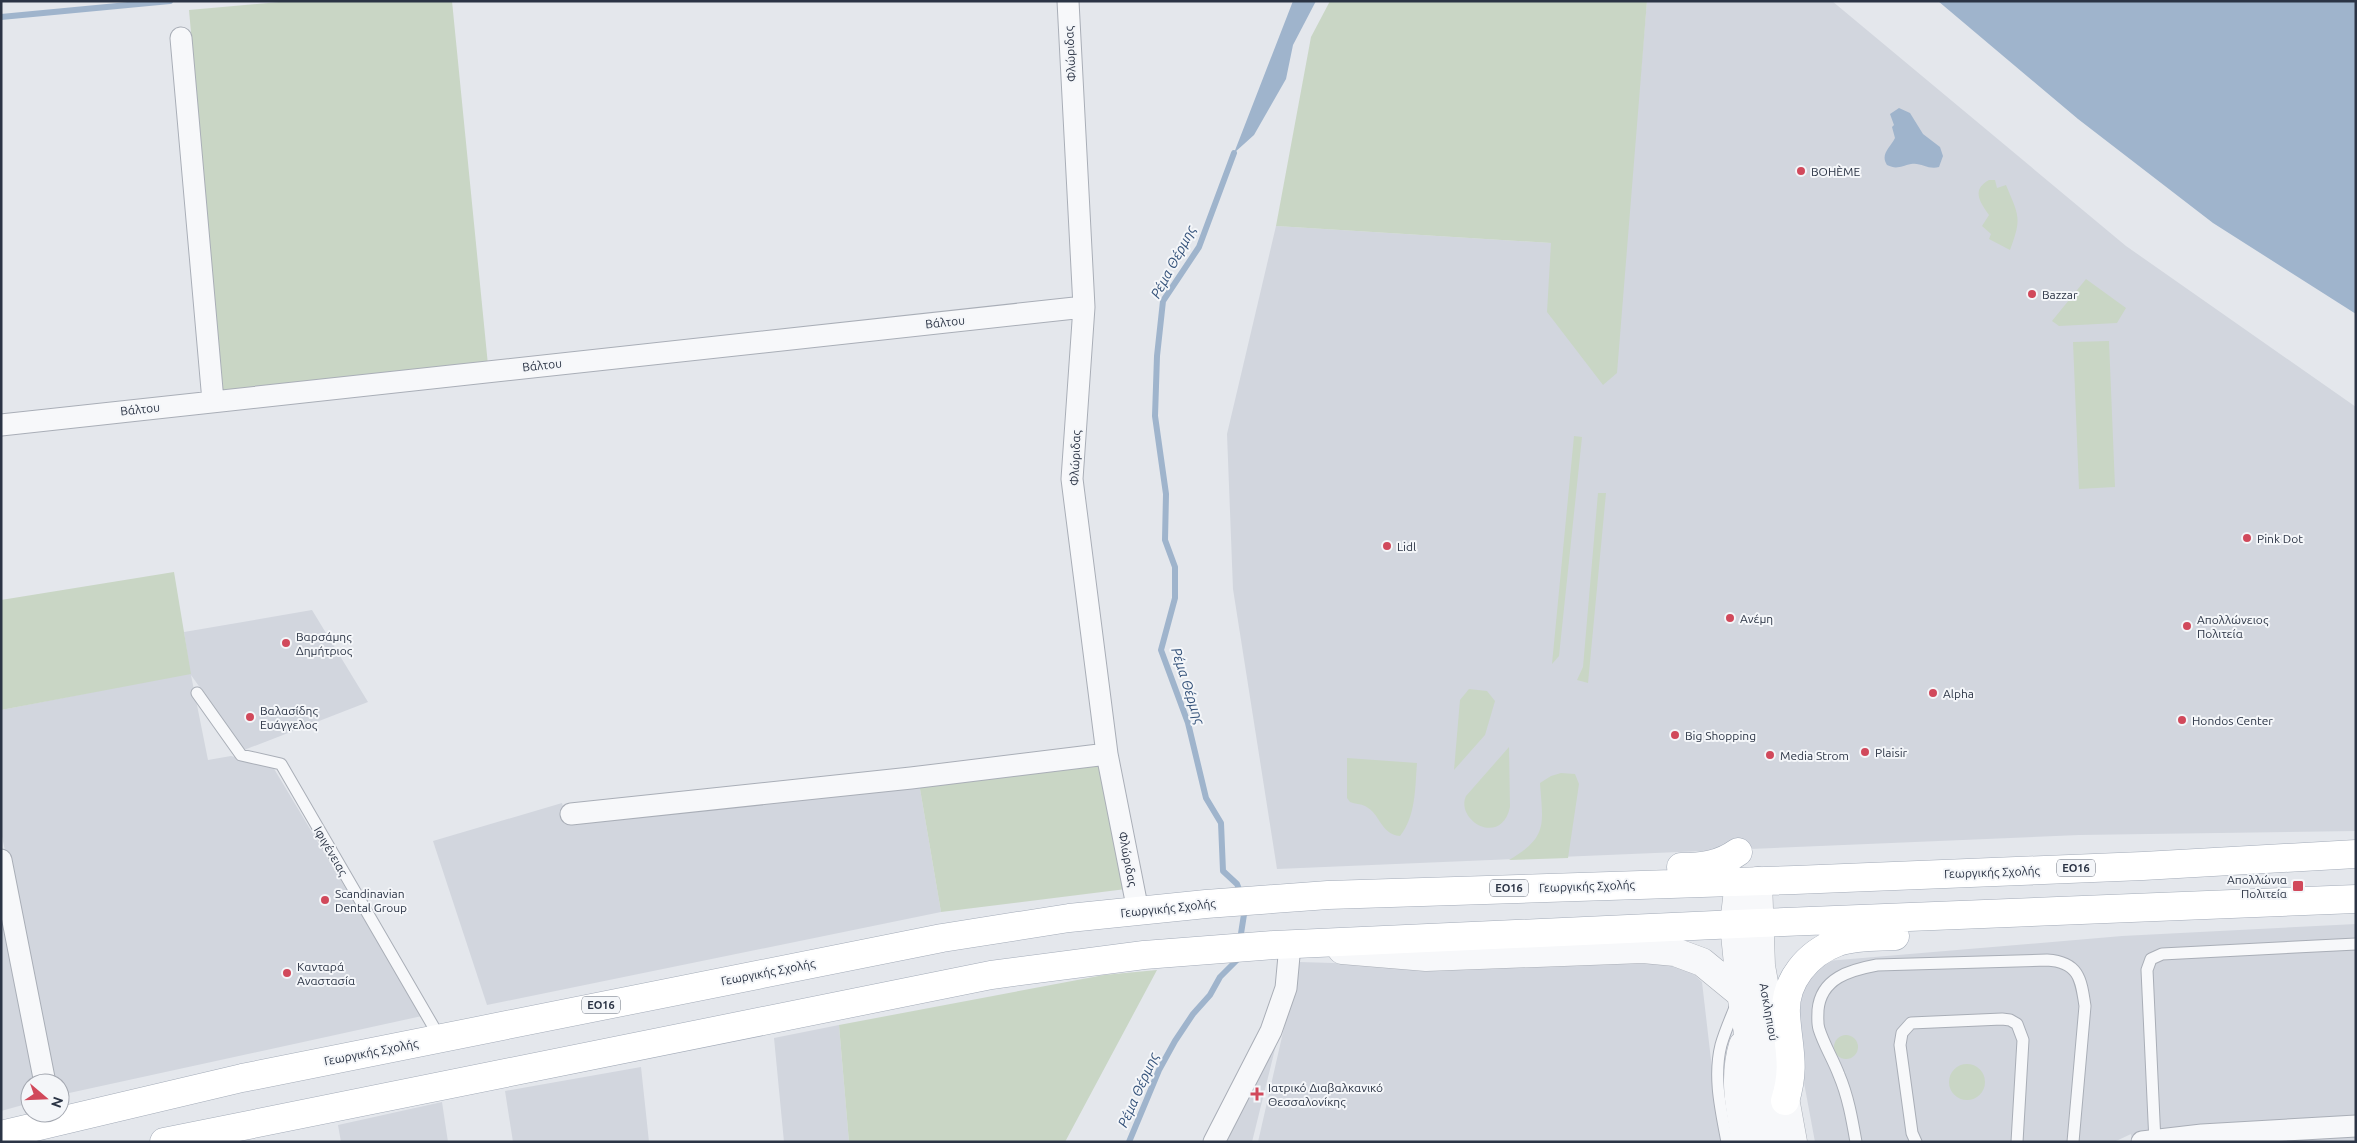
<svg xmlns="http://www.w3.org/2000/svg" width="2357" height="1143" font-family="Ubuntu,sans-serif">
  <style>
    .built { fill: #d2d6de }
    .green { fill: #c9d6c5 }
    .water { fill: #9fb4cc }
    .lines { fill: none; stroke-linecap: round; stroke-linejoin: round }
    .stream { stroke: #9fb4cc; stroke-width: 6 }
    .service-casing { stroke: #a9aeb7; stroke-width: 13 }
    .minor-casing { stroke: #a9aeb7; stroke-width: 23 }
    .tertiary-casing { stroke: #a9aeb7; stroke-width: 29 }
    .primary-casing { stroke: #a3abb8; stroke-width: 29 }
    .service { stroke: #f7f8fa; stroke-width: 11 }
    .minor { stroke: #f7f8fa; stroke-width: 21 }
    .tertiary { stroke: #f7f8fa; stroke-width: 28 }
    .primary { stroke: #fff; stroke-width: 28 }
    .poi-dot { fill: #d1495b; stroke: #f4f6f9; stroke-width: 2 }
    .labels { text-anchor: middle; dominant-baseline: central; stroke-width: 4; stroke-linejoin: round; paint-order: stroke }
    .shield { fill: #f4f6f9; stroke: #676e7b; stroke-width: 1 }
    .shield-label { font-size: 11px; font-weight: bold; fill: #2b3445 }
    .street-label { font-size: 12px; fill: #2b3445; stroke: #f4f6f9 }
    .poi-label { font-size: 12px; fill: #2b3445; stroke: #f4f6f9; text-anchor: start }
    .water-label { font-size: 14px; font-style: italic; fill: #34527a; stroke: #f4f6f9 }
  </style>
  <rect width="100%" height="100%" fill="#e4e7ec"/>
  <!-- built -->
  <path class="built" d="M1647,1H1832L2126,246L2356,407V831L2079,835L1277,869L1233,589L1227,434L1276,226L1551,243L1632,171Z
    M312,610L368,702L244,750L191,675L208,760L231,756L273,767L422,1016L60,1095V1083H51L1,831V710L190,673L184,632Z
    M919,783L941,912L487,1005L433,841L562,803L567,821Z
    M1,890L40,1083H30V1103L1,1111Z
    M2356,924V1142H2132L2131,1134L2114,1142H1815L1795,1034L1798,993L1809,974L1827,961L2122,936Z
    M1645,957L1689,970L1702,982L1713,1077L1723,1142H1258L1299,962L1401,965Z
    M839,1025L849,1142H784L774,1038Z
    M1276,1045L1252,1142H1226Z
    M641,1067L649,1142H513L505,1091Z
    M442,1102L448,1142H341L338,1125Z"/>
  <!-- green -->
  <path class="green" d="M290,1H452L488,365L223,391L189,10Z
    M1330,1H1647L1617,373L1603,385L1547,312L1551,243L1276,226L1311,37Z
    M1989,180H1995L1997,188L2006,185C2019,216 2022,218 2010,250L1989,239L1991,234L1982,226L1989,215C1980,202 1971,190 1989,180Z
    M2086,279L2126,308L2117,323L2059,326L2052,321Z
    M2109,341L2115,487L2079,489L2073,342Z
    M1574,436L1582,437L1559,656L1552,664Z
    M1598,493H1606L1588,683L1577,680L1583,667Z
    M174,572L191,674L1,710V600Z
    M1469,689L1487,691L1495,701L1485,735L1454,770L1460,700Z
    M1509,747L1510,807C1501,848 1455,820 1466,796Z
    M1347,758L1417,763C1415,788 1416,816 1400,836C1380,834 1381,814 1365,806C1361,804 1355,804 1350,802L1347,798Z
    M1102,760L1126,889L941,912L919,783Z
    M1561,773L1575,774L1579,784L1568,858L1509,860C1548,837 1543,825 1540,783L1551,776Z
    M1157,970L1065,1142H849L839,1025L1104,975Z
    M1834 1047a12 12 0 1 1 24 0a12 12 0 1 1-24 0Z
    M1949 1082a18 18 0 1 1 36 0a18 18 0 1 1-36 0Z"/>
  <!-- water -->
  <path class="water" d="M1293,1H1316L1293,45L1286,79L1254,135L1234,153Z
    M1938,1H2356V314L2213,223L2078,119Z
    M1899,108L1910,113L1923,134L1940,147L1943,156L1939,167C1928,170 1921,162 1911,164C1901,166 1897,170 1887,165C1880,154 1890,148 1895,138L1892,127L1894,125L1890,114Z"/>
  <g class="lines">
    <!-- stream -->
    <path class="stream" d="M1,17L170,1
      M1234,153L1199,247L1163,301L1157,356L1155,416L1166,494L1165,540L1175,567V598L1161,650L1188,723L1206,798L1221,823L1223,871L1237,884L1241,894
      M1240,940L1245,908
      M1129,1142L1159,1070L1175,1041L1193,1014L1210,995L1220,977L1237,960L1238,955"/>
    <defs>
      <path id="service" d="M197,693L241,755L281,764L440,1038
        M1727,1142C1721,1110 1713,1077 1721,1045C1725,1031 1731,1018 1736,1005
        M1856,1142C1852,1119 1848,1096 1839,1075C1833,1059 1824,1045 1819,1029C1817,1023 1818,1016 1818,1010C1821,978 1850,970 1877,965L2047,960C2079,962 2081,979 2085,1006L2073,1142
        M1916,1142L1912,1133L1900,1045L1902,1033L1911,1023L2002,1019L2010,1020L2017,1024L2023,1040L2017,1142
        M2155,1142L2147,970L2151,959L2162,954L2356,944"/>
      <path id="minor" d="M1068,1L1084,307L1072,479L1107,754L1138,911
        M181,38L213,401
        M1,425L1084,307
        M571,814L911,778L1107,754
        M1,860L45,1083
        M1214,1142L1271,1031L1286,988L1290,945
        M2142,1142L2202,1135L2356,1126"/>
      <path id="tertiary" d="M1758,881L1761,966L1793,1142
        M1739,882L1734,924L1741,994L1768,1142
        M1342,950L1426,957L1643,949L1675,952L1702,962L1741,994
        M1743,1045C1733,1078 1740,1109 1746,1142"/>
      <path id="primary" d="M1681,867C1702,867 1720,865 1738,852
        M1785,1101C1796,1066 1788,1048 1786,1014C1784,981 1808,953 1838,942C1856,936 1877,937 1895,936
        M1,1135L242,1078L942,938L1069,918L1206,904L1328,895L1795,880L2143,866L2356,854
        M164,1142L991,975L1144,955L1274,945L1759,923L2356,899"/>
    </defs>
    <!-- service casing -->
    <use href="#service" class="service-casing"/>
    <!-- minor casing -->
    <use href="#minor" class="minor-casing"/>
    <!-- tertiary casing -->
    <use href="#tertiary" class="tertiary-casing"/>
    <!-- primary casing -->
    <use href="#primary" class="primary-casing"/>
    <!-- service -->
    <use href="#service" class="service"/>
    <!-- minor -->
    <use href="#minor" class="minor"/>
    <!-- tertiary -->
    <use href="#tertiary" class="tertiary"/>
    <!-- primary -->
    <use href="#primary" class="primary"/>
  </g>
  <!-- markers -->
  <g class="poi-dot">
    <circle cx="1801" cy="171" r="5"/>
    <circle cx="2032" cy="294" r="5"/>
    <circle cx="2247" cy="538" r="5"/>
    <circle cx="1387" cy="546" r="5"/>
    <circle cx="1730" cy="618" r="5"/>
    <circle cx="2187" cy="626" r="5"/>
    <circle cx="286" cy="643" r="5"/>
    <circle cx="1933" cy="693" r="5"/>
    <circle cx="250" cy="717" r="5"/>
    <circle cx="2182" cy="720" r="5"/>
    <circle cx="1675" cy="735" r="5"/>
    <circle cx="1865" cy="752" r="5"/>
    <circle cx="1770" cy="755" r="5"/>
    <rect x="2292" y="880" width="12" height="12" rx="2.5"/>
    <circle cx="325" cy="900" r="5"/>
    <circle cx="287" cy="973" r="5"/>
    <path d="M1254.5 1086.5h5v5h5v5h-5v5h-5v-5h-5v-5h5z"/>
  </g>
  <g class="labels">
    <!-- shield labels -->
    <g class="shield">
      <rect x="2057" y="859.5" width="38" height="17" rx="4"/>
      <rect x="1490" y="879.5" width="38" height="17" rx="4"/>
      <rect x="582" y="996.5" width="38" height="17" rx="4"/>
    </g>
    <g class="shield-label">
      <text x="2076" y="868">ΕΟ16</text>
      <text x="1509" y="888">ΕΟ16</text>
      <text x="601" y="1005">ΕΟ16</text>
    </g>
    <!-- street labels -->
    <g class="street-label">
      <text transform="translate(1070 54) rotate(-93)">Φλώριδας</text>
      <text transform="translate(945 322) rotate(-6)">Βάλτου</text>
      <text transform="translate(542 365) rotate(-6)">Βάλτου</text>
      <text transform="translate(140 409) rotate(-6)">Βάλτου</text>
      <text transform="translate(1075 458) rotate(-88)">Φλώριδας</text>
      <text transform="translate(331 851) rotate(60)">Ιφιγένειας</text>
      <text transform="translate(1128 859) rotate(79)">Φλώριδας</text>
      <text transform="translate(1992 872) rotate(-2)">Γεωργικής Σχολής</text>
      <text transform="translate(1587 886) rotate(-2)">Γεωργικής Σχολής</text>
      <text transform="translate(1168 908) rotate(-6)">Γεωργικής Σχολής</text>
      <text transform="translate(768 972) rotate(-11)">Γεωργικής Σχολής</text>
      <text transform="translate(1769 1012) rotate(80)">Ασκληπιού</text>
      <text transform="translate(371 1052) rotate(-11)">Γεωργικής Σχολής</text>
    </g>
    <!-- poi labels -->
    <g class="poi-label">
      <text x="1811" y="171">BOHÈME</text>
      <text x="2042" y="294">Bazzar</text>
      <text x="2257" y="538">Pink Dot</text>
      <text x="1397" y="546">Lidl</text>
      <text x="1740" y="618">Ανέμη</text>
      <text x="2197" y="619">Απολλώνειος<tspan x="2197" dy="14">Πολιτεία</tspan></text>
      <text x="296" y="636">Βαρσάμης<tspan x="296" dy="14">Δημήτριος</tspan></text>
      <text x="1943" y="693">Alpha</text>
      <text x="260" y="710">Βαλασίδης<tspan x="260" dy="14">Ευάγγελος</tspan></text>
      <text x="2192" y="720">Hondos Center</text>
      <text x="1685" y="735">Big Shopping</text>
      <text x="1875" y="752">Plaisir</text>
      <text x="1780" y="755">Media Strom</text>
      <text x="2287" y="879" text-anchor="end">Απολλώνια<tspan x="2287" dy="14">Πολιτεία</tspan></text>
      <text x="335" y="893">Scandinavian<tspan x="335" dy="14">Dental Group</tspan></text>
      <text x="297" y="966">Κανταρά<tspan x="297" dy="14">Αναστασία</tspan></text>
      <text x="1268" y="1087">Ιατρικό Διαβαλκανικό<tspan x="1268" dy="14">Θεσσαλονίκης</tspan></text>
    </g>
    <!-- water labels -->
    <g class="water-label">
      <text transform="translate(1173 262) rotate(-62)">Ρέμα Θέρμης</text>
      <text transform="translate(1188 686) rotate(72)">Ρέμα Θέρμης</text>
      <text transform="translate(1138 1090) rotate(-66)">Ρέμα Θέρμης</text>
    </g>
  </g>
  <!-- border -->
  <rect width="2357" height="1143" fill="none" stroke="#2b3445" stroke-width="5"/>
  <!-- north arrow -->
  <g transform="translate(45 1098) rotate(109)"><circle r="24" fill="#f4f6f9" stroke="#a4a8b1"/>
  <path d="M0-4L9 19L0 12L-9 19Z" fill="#d1495b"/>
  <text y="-8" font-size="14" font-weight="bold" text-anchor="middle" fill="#2b3445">N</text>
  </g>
</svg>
